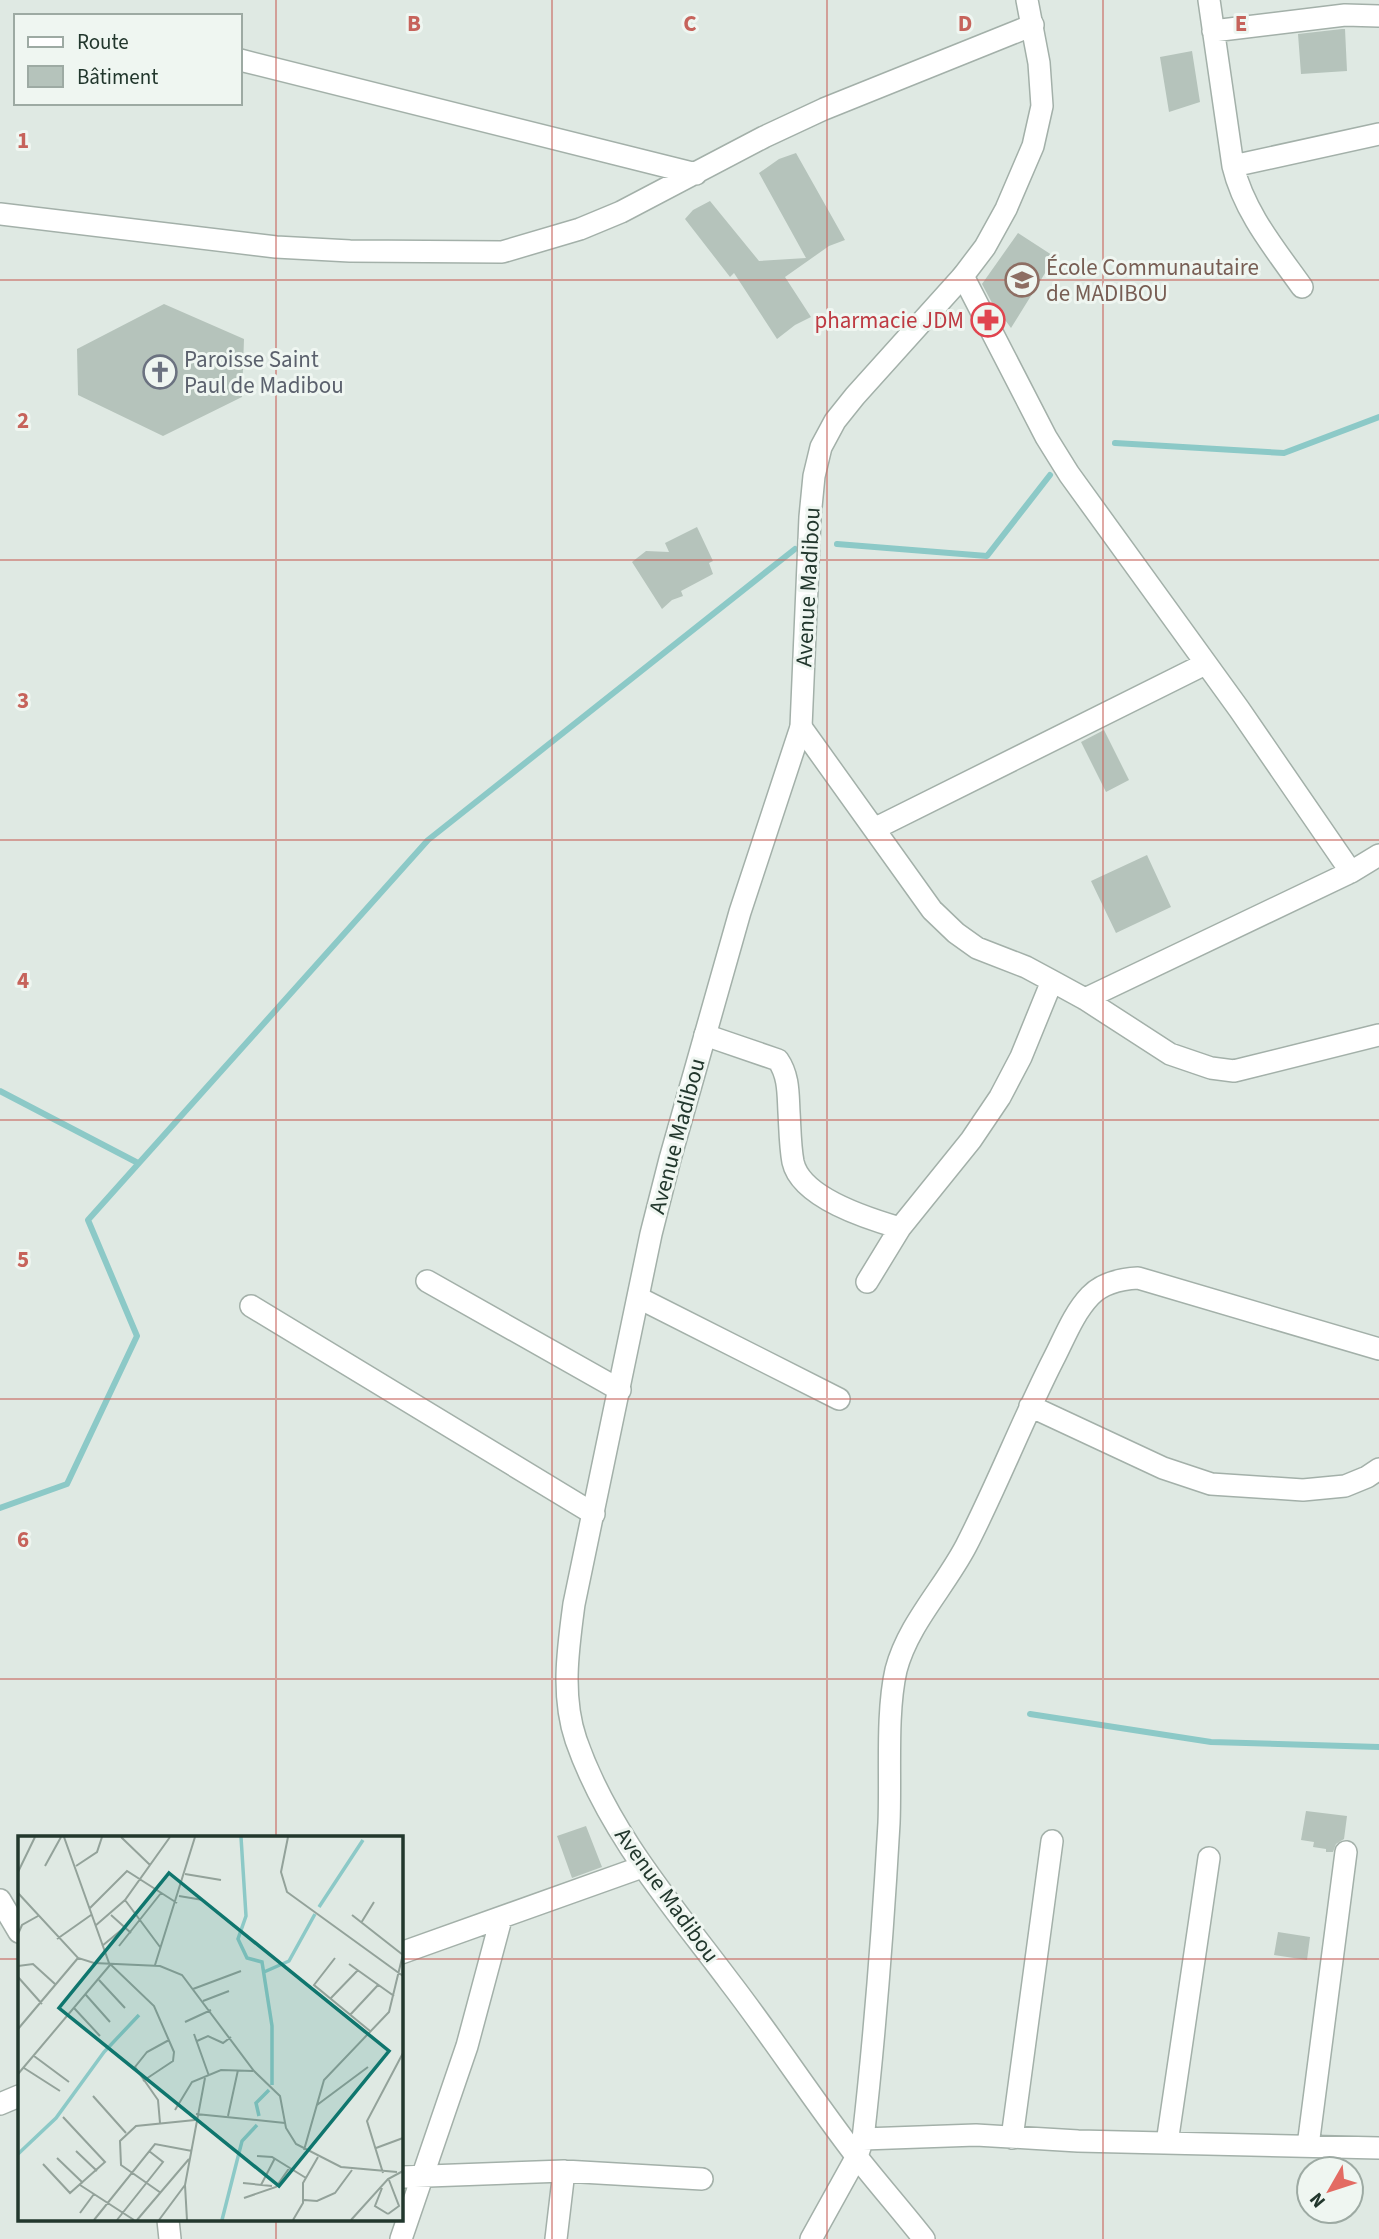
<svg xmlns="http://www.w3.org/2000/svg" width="1379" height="2239" font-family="'Source Sans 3',sans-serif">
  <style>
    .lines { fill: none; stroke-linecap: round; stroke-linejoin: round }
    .stream { stroke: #8cc9c7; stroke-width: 6 }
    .building { fill: #b5c3bb }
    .minor-casing { stroke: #a3b0a9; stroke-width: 24 }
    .tertiary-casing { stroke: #a3b0a9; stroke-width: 24 }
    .minor { stroke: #fff; stroke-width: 21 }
    .tertiary { stroke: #fff; stroke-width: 21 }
    .grid { fill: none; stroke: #c6635b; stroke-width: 2; stroke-opacity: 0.55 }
    .labels { text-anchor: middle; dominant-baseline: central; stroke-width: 6; stroke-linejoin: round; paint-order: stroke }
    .education-label { font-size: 23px; fill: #785e54; stroke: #eff6f1; text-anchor: start }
    .health-label { font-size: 23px; fill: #be3a42; stroke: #eff6f1; text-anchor: end }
    .worship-label { font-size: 23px; fill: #5b616d; stroke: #eff6f1; text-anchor: start }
    .street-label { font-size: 23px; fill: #22372d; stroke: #eff6f1 }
    .inset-river { fill: none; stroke: #8cc9c7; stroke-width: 3.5 }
    .inset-road { fill: none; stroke: #93a29a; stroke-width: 2 }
    .view { fill: #0f766e; fill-opacity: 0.15; stroke: #0f766e; stroke-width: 3.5 }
    .inset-edge { fill: none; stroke: #22372d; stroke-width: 3.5 }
    .grid-label { font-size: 23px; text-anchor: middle; font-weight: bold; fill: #c6635b; stroke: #eff6f1; stroke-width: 6; stroke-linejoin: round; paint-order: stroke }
  </style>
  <rect width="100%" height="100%" fill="#dfe9e3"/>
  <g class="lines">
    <!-- stream -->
    <path class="stream" d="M1115,443L1284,453L1379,417
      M837,544L987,556L1050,475
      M0,1091L138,1163
      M0,1508L67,1484L137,1336L88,1220L428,840L795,549
      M1030,1714L1211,1742L1379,1747"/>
  </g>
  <!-- building -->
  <path class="building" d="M1342,29H1345L1347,71L1301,74L1298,34Z
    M1192,51L1200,102L1169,112L1160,57Z
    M796,153L845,240L829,246L785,277L811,317L795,325L777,339L734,273L730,277L685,219L693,210L710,201L759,261L806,258L759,173L779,159Z
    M1018,233L1055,257L1011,328L991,301L982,284Z
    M164,304L244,339L242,397L163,436L78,395L77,349Z
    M697,527L713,561L709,563L713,574L681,591L683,596L672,600L662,609L632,562L646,551L669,552L665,543Z
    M1104,730L1129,780L1106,792L1081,742Z
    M1147,855L1171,907L1116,933L1091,881Z
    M1306,1811L1347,1816L1344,1839L1336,1844L1333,1852H1326V1849L1313,1847L1314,1842L1301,1840Z
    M586,1826L602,1867L572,1878L557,1836Z
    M1278,1932L1310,1937L1307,1960L1274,1955Z"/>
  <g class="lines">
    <defs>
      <path id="minor" d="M1209,0L1233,166C1244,212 1275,249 1302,287
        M1213,31L1345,15L1379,16
        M240,60L696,174
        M1233,166L1379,134
        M0,214L276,247L350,251L502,252L580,229L621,212L764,137L824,109L1033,25
        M963,276L1046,437L1069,474L1239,709L1351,872
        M801,727L932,910L956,933L977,948L1026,967L1052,981L1085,999L1170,1054L1211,1068L1234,1071L1379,1035
        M874,829L1205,664
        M1085,999L1351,872L1379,855
        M705,1035L778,1060C789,1076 788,1094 789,1112C790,1128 790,1146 793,1162C801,1198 869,1219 900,1228
        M427,1281L620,1390
        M867,1282L900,1228L971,1140L1000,1097L1021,1057L1052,981
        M639,1298L839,1399
        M251,1306L594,1514
        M1030,1406L1163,1468L1211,1484L1303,1490L1345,1486L1367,1477L1379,1469
        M0,1900L19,1932
        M401,1953L642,1867
        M0,2104L19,2096
        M1012,2138L1052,1841
        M863,2139L976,2135L1078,2141L1379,2148
        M1167,2143L1209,1858
        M1308,2146L1346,1852
        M401,2177L564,2171L702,2179
        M168,2220L170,2239
        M401,2239L467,2046L501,1919
        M556,2239L564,2171
        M811,2239L857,2156L863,2139C875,2033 883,1929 889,1823C891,1776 886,1714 896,1670C908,1624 944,1588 966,1546C997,1486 1022,1421 1053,1360C1064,1339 1073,1314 1090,1296C1102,1283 1121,1279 1138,1278L1379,1349"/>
      <path id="tertiary" d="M924,2239C902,2211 879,2185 857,2157C813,2100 773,2038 729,1981C672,1905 608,1832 576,1740C561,1696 568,1649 574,1604L651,1234L670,1159L740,912L801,727L810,517L814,476L821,447L835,421L855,396L963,276L985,247L1006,209L1033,146L1042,106L1039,63L1027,0"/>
    </defs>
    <!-- minor casing -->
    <use href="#minor" class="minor-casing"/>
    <!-- tertiary casing -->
    <use href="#tertiary" class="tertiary-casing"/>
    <!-- minor -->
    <use href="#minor" class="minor"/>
    <!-- tertiary -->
    <use href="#tertiary" class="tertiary"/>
  </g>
  <!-- grid -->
  <path class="grid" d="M276,0V1838M552,0V2239M827,0V2239M1103,0V2239M0,280H1379M0,560H1379M0,840H1379M0,1120H1379M0,1399H1379M0,1679H1379M0,1959H19M401,1959H1379M276,2220V2239"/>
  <!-- icons -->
  <defs>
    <symbol id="school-ring" viewBox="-11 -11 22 22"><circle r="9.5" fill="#eff6f1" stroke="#8d6e63" stroke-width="1.5"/><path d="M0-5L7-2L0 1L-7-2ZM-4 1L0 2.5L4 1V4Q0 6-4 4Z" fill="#8d6e63"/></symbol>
    <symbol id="pharmacy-ring" viewBox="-11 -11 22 22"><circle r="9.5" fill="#eff6f1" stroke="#e0444e" stroke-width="1.5"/><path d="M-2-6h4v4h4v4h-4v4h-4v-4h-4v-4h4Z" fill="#e0444e"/></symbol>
    <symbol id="church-ring" viewBox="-11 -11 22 22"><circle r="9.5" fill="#eff6f1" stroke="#6b7280" stroke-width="1.5"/><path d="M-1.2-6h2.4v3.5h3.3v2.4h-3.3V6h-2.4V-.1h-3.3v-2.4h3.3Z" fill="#6b7280"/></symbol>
  </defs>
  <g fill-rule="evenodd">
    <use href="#school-ring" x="1003" y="261" width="38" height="38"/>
    <use href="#pharmacy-ring" x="969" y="301" width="38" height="38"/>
    <use href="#church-ring" x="141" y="353" width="38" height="38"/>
  </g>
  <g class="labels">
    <!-- education labels -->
    <g class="education-label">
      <text x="1046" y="267">École Communautaire<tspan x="1046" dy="26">de MADIBOU</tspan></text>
    </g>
    <!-- health labels -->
    <g class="health-label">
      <text x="964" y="320">pharmacie JDM</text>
    </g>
    <!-- worship labels -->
    <g class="worship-label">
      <text x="184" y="359">Paroisse Saint<tspan x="184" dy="26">Paul de Madibou</tspan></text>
    </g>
    <!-- street labels -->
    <g class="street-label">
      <text transform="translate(808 587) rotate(-87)">Avenue Madibou</text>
      <text transform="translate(677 1136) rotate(-75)">Avenue Madibou</text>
      <text transform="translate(667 1895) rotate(54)">Avenue Madibou</text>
    </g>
  </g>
  <!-- overview -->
  <g transform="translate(18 1836)">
    <rect width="385" height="385" fill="#dfe9e3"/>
    <path class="inset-river" d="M223,1L228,80L220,103L229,122L244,126L254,190V249M301,71L345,4M246,136L271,125L297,78M241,280L238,267L251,254M0,318L38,282L86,216L121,179M204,384L224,305L239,289"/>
    <path class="inset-road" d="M46,1L91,127L136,170L156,216L155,225L125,245M103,1L132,29M270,1L263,36L269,56L385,140M27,30L43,1M58,30L79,16L84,1M0,36L17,1M167,38L203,44M0,57L60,122L76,127L142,130L164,139L236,235L262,260L268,292L278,308L323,331L379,336M161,60L185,64M107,64L142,111M71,73L109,35L159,67M93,79L113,97M334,79L385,119M343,87L356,66M77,90L107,64L152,1M0,98L4,89L20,80M39,103L73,79M84,110L107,91M101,110L143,57M317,122L296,149L352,195M331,128L376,160M137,129L177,1M0,130L15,128L37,148M0,141L24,168M81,144L107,172M175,153L223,135M68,159L92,186M312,163L340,134M185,165L211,155M56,172L82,200M332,179L360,149M167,186L193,174M0,193L60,122M176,198L191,240M179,205L190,200L205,207L213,201M16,220L51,246M6,232L42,255M0,238L92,129M75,260L108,297M299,269L350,231M157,274L174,246L203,234L235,235M178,278L267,287M210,280L220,234M142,287L140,264L117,231L129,216L151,204M358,312L385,302M286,314L306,244L371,176L385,118M58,315L79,335M239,320L254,321L288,342M39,322L65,347M25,328L52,357L87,326L45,281M365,337L349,285L385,217M225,347L254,350M62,349L116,384M243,349L257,322M364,352L357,370L370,378M143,357L103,329L102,305L118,290L177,284M226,362L258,351L272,331M286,364L299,365L317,357L334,334M62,377L76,358M370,378L381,370L371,344M76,384L137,308L174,315M99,384L145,326L131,315M119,384L171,323M141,384L167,349M169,384L167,349L187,242M275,384L285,367V347L300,321M333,384L370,343L385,335"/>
    <path class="view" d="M151,37L371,215L261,350L41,172Z"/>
    <rect width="385" height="385" class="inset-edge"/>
  </g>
  <g class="grid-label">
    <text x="414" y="31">B</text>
    <text x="690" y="31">C</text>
    <text x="965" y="31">D</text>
    <text x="1241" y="31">E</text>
    <text x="23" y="148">1</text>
    <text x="23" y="428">2</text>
    <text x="23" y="708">3</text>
    <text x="23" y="988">4</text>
    <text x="23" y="1267">5</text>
    <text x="23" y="1547">6</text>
  </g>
  <!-- legend -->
  <rect x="14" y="14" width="228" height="91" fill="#eff6f1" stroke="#9daaa3" stroke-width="2"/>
  <rect x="28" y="37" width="35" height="10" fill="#ffffff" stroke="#9daaa3" stroke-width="2"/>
  <text x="77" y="49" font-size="21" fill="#22372d">Route</text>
  <rect x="28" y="66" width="35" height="21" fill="#b5c3bb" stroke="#9daaa3" stroke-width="2"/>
  <text x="77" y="84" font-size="21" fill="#22372d">Bâtiment</text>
  <!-- north arrow -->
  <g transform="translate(1330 2190) rotate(231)"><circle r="33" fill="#eff6f1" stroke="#9daaa3" stroke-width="2"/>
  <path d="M0-5L12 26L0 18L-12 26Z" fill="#e36b63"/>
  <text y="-10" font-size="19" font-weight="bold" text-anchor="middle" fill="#22372d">N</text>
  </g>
</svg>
